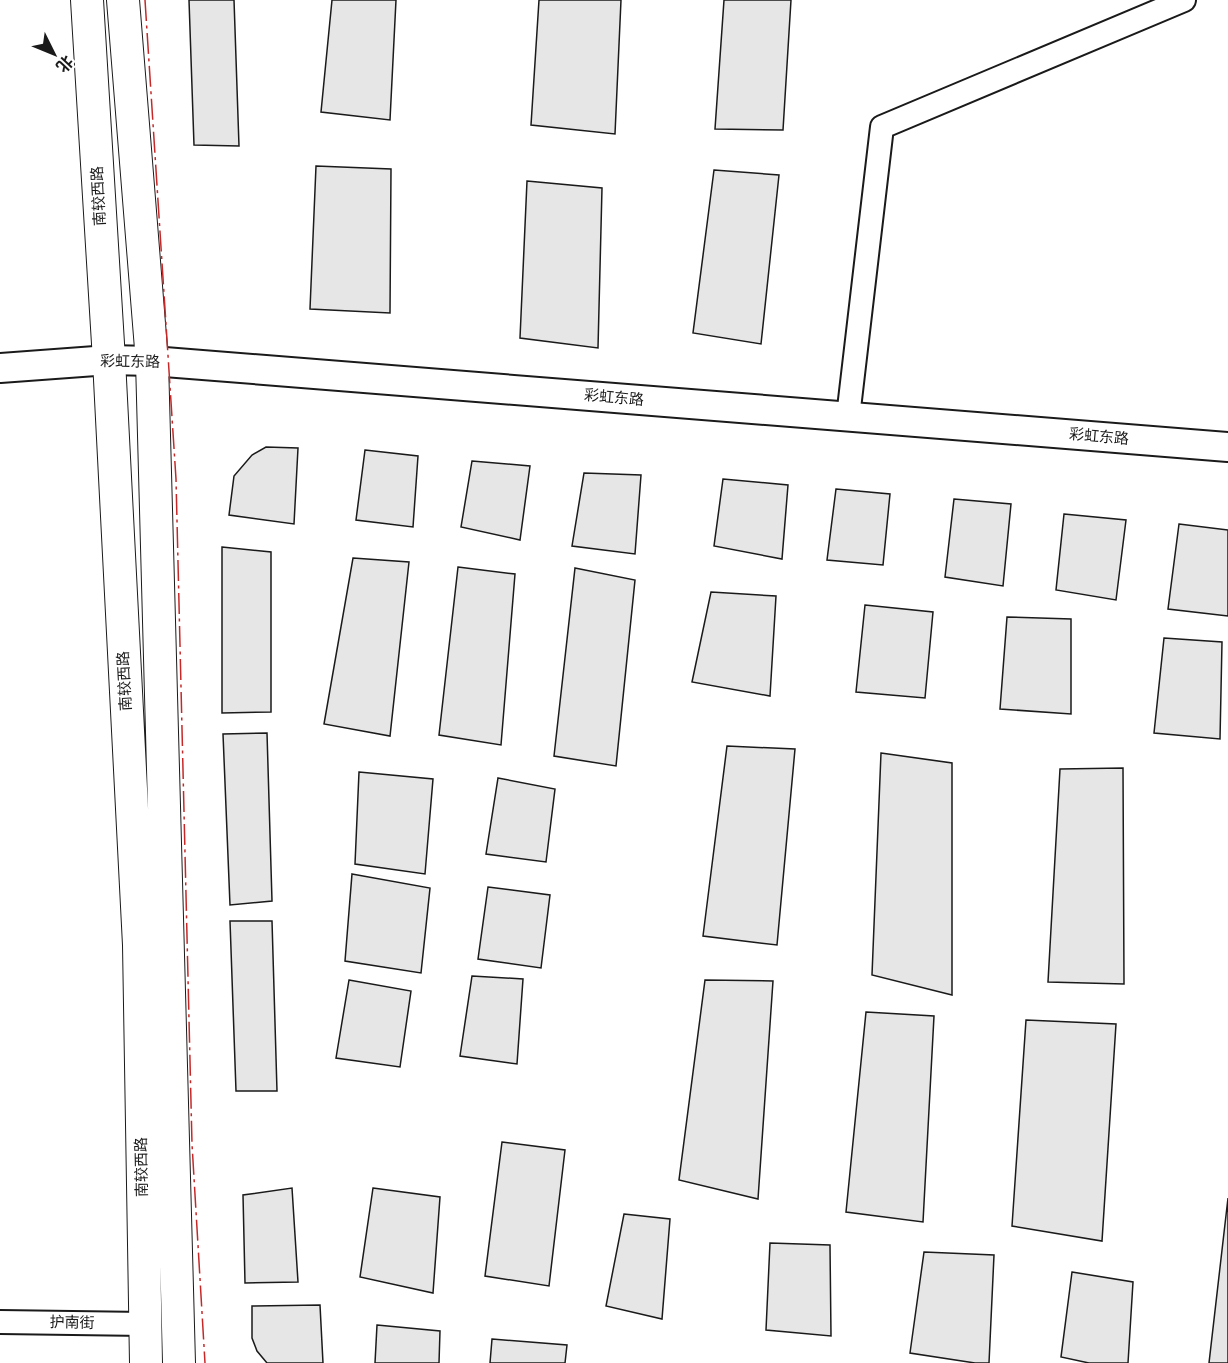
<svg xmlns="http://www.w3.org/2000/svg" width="1228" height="1363" font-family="'Source Sans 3','Noto Sans SC',sans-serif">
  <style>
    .building { fill: #e6e6e6; stroke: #1a1a1a; stroke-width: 1.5 }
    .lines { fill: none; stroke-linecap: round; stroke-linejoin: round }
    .minor-casing { stroke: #1a1a1a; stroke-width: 26 }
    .tertiary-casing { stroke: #1a1a1a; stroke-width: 32 }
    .secondary-casing { stroke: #1a1a1a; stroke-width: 34 }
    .minor { stroke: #fff; stroke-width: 22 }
    .tertiary { stroke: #fff; stroke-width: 28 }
    .secondary { stroke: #fff; stroke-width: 32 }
    .power { stroke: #c62828; stroke-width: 1.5; stroke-dasharray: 21 4.5 3 4.5; stroke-linecap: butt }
    .labels { text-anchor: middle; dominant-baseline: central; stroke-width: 4.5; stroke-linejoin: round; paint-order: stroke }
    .street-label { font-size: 15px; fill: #1a1a1a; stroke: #fff }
  </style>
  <rect width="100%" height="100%" fill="#fff"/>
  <!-- building -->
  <path class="building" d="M189,0H234L239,146L194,145Z
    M332,0H396L390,120L321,112Z
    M539,0H621L615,134L531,125Z
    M724,0H791L783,130L715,129Z
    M316,166L391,169L390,313L310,309Z
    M714,170L779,175L761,344L693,333Z
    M527,181L602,188L598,348L520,338Z
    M266,447L298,448L294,524L229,515L234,476L252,455Z
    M365,450L418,456L413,527L356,520Z
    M472,461L530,466L520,540L461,527Z
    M584,473L641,475L635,554L572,546Z
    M723,479L788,485L782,559L714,546Z
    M836,489L890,494L883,565L827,560Z
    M954,499L1011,504L1003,586L945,577Z
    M1064,514L1126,520L1116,600L1056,590Z
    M1179,524L1228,530V616L1168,609Z
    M222,547L271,552V712L222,713Z
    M353,558L409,562L390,736L324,724Z
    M458,567L515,574L501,745L439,735Z
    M575,568L635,580L616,766L554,756Z
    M711,592L776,596L770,696L692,682Z
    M865,605L933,612L925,698L856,692Z
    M1007,617L1071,619V714L1000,709Z
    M1164,638L1222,642L1220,739L1154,733Z
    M267,733L272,901L230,905L223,734Z
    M727,746L795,749L777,945L703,936Z
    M881,753L952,763V995L872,975Z
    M1123,768L1124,984L1048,982L1060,769Z
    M359,772L433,779L425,874L355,864Z
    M498,778L555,789L546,862L486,854Z
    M352,874L430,888L421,973L345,961Z
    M488,887L550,895L541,968L478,959Z
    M230,921H272L277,1091H236Z
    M472,976L523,979L517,1064L460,1056Z
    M349,980L411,991L400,1067L336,1058Z
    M705,980L773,981L758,1199L679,1180Z
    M866,1012L934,1016L923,1222L846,1212Z
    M1026,1020L1116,1024L1102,1241L1012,1226Z
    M502,1142L565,1150L549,1286L485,1276Z
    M292,1188L298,1282L245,1283L243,1195Z
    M373,1188L440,1197L433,1293L360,1277Z
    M1228,1198V1363H1209Z
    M624,1214L670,1219L662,1319L606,1306Z
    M770,1243L830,1245L831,1336L766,1330Z
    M924,1252L994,1255L989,1363H975L910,1353Z
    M1072,1272L1133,1282L1128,1363H1089L1061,1357Z
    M320,1305L323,1363H267L257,1351L252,1338V1306Z
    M377,1325L440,1331L439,1363H375Z
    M492,1339L567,1345L565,1363H490Z"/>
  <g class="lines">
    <defs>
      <path id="minor" d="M848,417L882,127L1184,0
        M0,1322L145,1324"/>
      <path id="tertiary" d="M0,368L109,360L152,361L1228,447"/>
      <path id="secondary" d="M87,0L109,360L139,945L146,1363
        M123,0L152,361L179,1363"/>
    </defs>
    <!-- minor casing -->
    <use href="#minor" class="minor-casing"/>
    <!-- tertiary casing -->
    <use href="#tertiary" class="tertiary-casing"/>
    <!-- secondary casing -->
    <use href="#secondary" class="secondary-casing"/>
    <!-- minor -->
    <use href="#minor" class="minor"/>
    <!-- tertiary -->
    <use href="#tertiary" class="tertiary"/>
    <!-- secondary -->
    <use href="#secondary" class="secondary"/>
    <!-- power -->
    <path class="power" d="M145,0L176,479L192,1144L205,1363"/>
  </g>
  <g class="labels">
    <!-- street labels -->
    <g class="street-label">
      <text transform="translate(99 196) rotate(-93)">南较西路</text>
      <text transform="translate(130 362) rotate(1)">彩虹东路</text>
      <text transform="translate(614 398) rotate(5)">彩虹东路</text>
      <text transform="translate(1099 437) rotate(5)">彩虹东路</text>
      <text transform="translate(125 681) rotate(-93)">南较西路</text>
      <text transform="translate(142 1167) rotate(-91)">南较西路</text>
      <text transform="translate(72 1323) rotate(1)">护南街</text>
    </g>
  </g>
  <!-- north arrow -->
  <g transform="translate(54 54) rotate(133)" stroke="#ffffff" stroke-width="4.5" paint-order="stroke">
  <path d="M0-4.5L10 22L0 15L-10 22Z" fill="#1a1a1a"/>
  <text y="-9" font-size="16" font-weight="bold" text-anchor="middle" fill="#1a1a1a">北</text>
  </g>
</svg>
